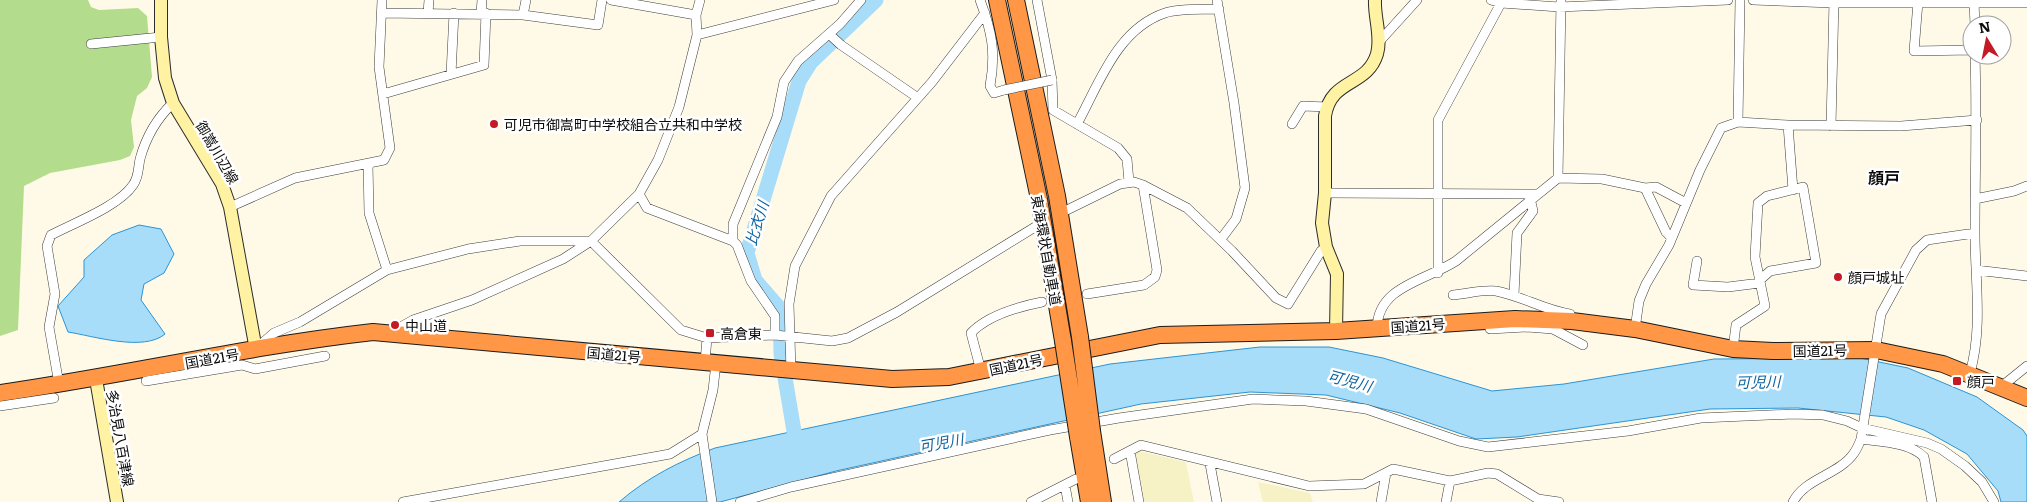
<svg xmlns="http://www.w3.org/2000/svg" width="2027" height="502" font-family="Literata,'Noto Sans JP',serif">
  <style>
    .farmland { fill: #f6f2c6 }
    .forest { fill: #b3dd8d }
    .water { fill: #a8ddfa; stroke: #2a94d6 }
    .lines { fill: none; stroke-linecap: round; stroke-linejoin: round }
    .river { stroke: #a8ddfa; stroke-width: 15 }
    .street-casing { stroke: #3d3d3d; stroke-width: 10 }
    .secondary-casing { stroke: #2c2c2c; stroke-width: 14 }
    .highway-casing { stroke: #1b1b1b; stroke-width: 18 }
    .street { stroke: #fff; stroke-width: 9 }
    .secondary { stroke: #fff3a3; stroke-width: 12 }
    .highway { stroke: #ff9746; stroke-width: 16 }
    .street-bridge-casing { stroke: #3d3d3d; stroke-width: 10; stroke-linecap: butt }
    .highway-bridge-casing { stroke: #1b1b1b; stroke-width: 18; stroke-linecap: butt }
    .street-bridge { stroke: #fff; stroke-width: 9 }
    .highway-bridge { stroke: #ff9746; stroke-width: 16 }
    .poi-dot { fill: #c31a25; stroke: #fff; stroke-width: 2 }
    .labels { text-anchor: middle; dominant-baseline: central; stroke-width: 5; stroke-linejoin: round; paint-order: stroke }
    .poi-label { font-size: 14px; fill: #0a0a0a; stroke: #fff; text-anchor: start }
    .street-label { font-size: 14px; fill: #0a0a0a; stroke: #fff }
    .water-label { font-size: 15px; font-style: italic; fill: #0d64a3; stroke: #fff }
    .quarter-label { font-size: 16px; font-weight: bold; fill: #0a0a0a; stroke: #fff }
  </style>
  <rect width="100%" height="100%" fill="#fffae8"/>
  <!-- farmland -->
  <path class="farmland" d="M1139,451L1186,462L1194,502H1144L1135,454Z
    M1258,482L1310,493L1313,502H1263Z"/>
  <!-- forest -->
  <path class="forest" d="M0,0H88L91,7L99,10L138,8L147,16L152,77L147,88L137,96L131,120L134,147L130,156L120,160L50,173L24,186L18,330L0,336Z"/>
  <!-- water -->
  <path class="water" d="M139,225L161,229L174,254L164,273L144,284L141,300L165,334C144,352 93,336 68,332L58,306L84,277V260L112,235Z
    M1260,347H1329L1383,358L1492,391L1564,384L1714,359L1860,358L1908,368L1977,397L2023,430L2027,436V502H2001L1998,491L1967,454L1924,430L1886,417L1798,408L1710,409L1517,437L1476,439L1400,413L1326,395L1250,392L1141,404L836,471L720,502H619C648,477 680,461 715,448L1110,364Z"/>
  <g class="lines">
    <!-- river -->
    <path class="river" d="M794,450L796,443L781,354L780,309L755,280L747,253L799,81L811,62L876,0"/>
    <defs>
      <path id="street" d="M611,0L696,15
        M980,0C992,32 996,53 990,86L994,93L1004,90
        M1037,0L1052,80L1053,110L1118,148L1127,159L1129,182
        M1217,0L1234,103L1245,188L1236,219L1221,239
        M1491,0L1501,3L1559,7L1728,0
        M1753,0L1833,3H2027
        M1918,2L1914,51L1972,50
        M1974,2L1975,25
        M381,13L523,15L526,0
        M428,13L429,0
        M481,13L482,0
        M523,15L598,25L602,0
        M829,34L841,45L918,98
        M697,35L834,0
        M1378,43L1417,0
        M91,44L161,37
        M451,74L454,13
        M383,94L484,65L486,13
        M1738,122L1740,0
        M1077,124C1099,84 1117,29 1165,13C1181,8 1202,10 1219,9
        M1292,124L1303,106L1327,107
        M1788,125L1793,190
        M1831,126L1834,0
        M368,164L369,213L387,270
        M1558,178L1561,0
        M1558,178L1602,179L1645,188L1656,187L1686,203
        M1645,188L1666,232L1672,238
        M1325,193L1537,194
        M639,194L647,208L733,241L737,245L751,281L775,316V335
        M1975,199L2014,191L2027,186
        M230,207L295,178L384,160L390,148L379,67L382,0
        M1067,210L1120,184L1134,182L1143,185L1187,208L1232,251L1276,298L1288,304L1321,251L1326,247
        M591,241L681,330L707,338L775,335L832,341L848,338L897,312L1035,227
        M733,241V224L777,117L784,82L798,61L840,24L861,0
        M1697,261L1693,285L1728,287L1760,283
        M1976,270L2027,276
        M1438,273V120L1501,3
        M1087,294L1144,285L1155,277L1157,270L1143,185
        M1453,295C1466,294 1484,289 1496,291C1522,296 1544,310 1570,314
        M1514,295L1517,233L1533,211L1531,202
        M1377,328C1378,286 1425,281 1456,261L1558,178
        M1490,329L1527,327L1553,329L1583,345
        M1635,329L1639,301L1646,284L1669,245L1700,170L1721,128L1738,122L1788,125L1901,126L1977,120
        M395,334L397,329L413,320L472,300L563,259L591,241L639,194L658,160L679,107L697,35L696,15L700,0
        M259,346L274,333L300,322L387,270L468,249L520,241H588
        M1733,349L1736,325L1765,306L1755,257L1758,203L1767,196L1803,187L1816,263L1770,271L1760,280
        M705,362L707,338
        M791,371L789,304L795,266L831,196L932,82L985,13
        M981,371L971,333C988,315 1017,307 1042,302
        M1970,373C1983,327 1975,281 1975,234C1975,174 1977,115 1975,55
        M146,381L242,365L255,369L325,356
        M59,384L49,327L55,294L47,246L51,235C74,223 119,206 133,185C139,177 138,168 140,159C146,137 156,119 173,103
        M2001,387L2027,366
        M0,406L54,398
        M1861,439C1881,442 1909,442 1924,457L1932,502
        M1130,451L1139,502
        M1114,459L1141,445L1309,486L1364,484L1393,469L1450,481L1488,473L1497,474L1538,499L1559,502
        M1210,464L1217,502
        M1065,485L1068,502
        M403,502L670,454L702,434
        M712,502L702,434L713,390L716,363
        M740,502L791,487L1050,430L1119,418L1253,399L1306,401L1366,409L1459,441L1488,447L1628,431L1701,418L1793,414L1823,415L1847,421L1862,428L1927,443L1941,449L1965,466L1982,482L1994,502
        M1031,502L1076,479
        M1381,502L1386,473
        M1446,502L1450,481
        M1793,502C1805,478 1839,475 1854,453C1857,449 1859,444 1861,439L1881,314L1916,250L1927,240L1975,233"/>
      <path id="secondary" d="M161,0V37L165,78L173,103L222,184L230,207L256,350
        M1336,331L1337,274L1326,247L1322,223L1325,193V116C1331,78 1367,87 1377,54C1382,37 1374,17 1375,0
        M96,379L117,502"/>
      <path id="highway" d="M997,0L1039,199L1063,341
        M1016,0L1057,196L1080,337
        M0,393C125,375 248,346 373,332L892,379L949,377L1160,335L1336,331L1515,319L1572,321L1635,329L1733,349L1773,351L1876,350L1943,364L2027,398
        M1092,431L1103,502
        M1078,437L1089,502"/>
    </defs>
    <!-- street casing -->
    <use href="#street" class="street-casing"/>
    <!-- secondary casing -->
    <use href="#secondary" class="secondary-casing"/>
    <!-- highway casing -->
    <use href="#highway" class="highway-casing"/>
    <!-- street -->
    <use href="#street" class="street"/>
    <!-- secondary -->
    <use href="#secondary" class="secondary"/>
    <!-- highway -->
    <use href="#highway" class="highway"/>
    <defs>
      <path id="street-bridge" d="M1004,90L1052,80"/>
      <path id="highway-bridge" d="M1080,337L1092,431
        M1063,341L1078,437"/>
    </defs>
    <!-- street-bridge casing -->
    <use href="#street-bridge" class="street-bridge-casing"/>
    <!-- highway-bridge casing -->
    <use href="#highway-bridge" class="highway-bridge-casing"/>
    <!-- street-bridge -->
    <use href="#street-bridge" class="street-bridge"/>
    <!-- highway-bridge -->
    <use href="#highway-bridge" class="highway-bridge"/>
  </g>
  <!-- markers -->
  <g class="poi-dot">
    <circle cx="494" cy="124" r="5"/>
    <circle cx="1838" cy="277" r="5"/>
    <circle cx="395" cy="325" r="5"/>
    <rect x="705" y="328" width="10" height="10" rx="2.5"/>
    <rect x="1952" y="376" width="10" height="10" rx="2.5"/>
  </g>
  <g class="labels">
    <!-- poi labels -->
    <g class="poi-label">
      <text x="504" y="124">可児市御嵩町中学校組合立共和中学校</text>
      <text x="1848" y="277">顔戸城址</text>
      <text x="405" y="325">中山道</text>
      <text x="720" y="333">高倉東</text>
      <text x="1967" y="381">顔戸</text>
    </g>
    <!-- street labels -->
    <g class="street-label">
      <text transform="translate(218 152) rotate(60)">御嵩川辺線</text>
      <text transform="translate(1047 250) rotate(80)">東海環状自動車道</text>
      <text transform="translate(1418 325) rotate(-4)">国道21号</text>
      <text transform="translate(1820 350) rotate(-1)">国道21号</text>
      <text transform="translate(614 354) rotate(5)">国道21号</text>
      <text transform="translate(212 358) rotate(-10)">国道21号</text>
      <text transform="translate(1016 364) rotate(-12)">国道21号</text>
      <text transform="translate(121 438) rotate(80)">多治見八百津線</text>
    </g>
    <!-- water labels -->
    <g class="water-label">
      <text transform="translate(756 223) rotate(-73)">比衣川</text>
      <text transform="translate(1350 380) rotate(15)">可児川</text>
      <text transform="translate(1758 381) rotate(-1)">可児川</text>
      <text transform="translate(941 442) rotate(-10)">可児川</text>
    </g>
    <!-- quarter labels -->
    <g class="quarter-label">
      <text x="1884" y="177">顔戸</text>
    </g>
  </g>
  <!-- north arrow -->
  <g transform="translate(1987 40) rotate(350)"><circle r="24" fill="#ffffff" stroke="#9d9d9d"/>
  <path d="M0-4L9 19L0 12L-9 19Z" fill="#c31a25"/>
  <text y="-8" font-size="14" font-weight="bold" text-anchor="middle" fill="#0a0a0a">N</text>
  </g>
</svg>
